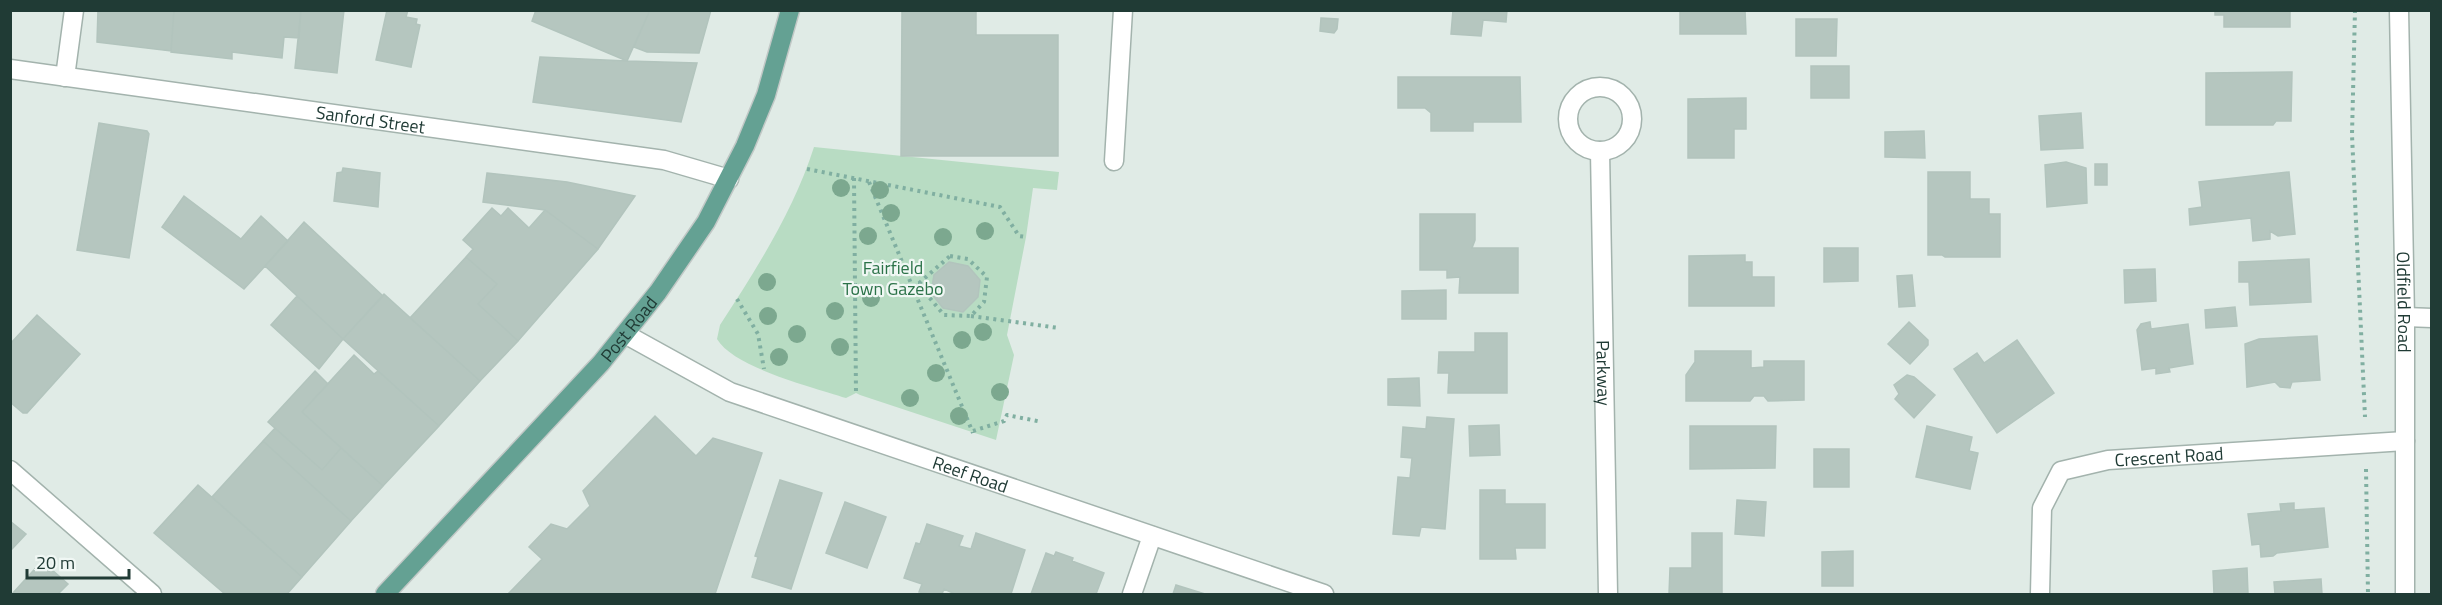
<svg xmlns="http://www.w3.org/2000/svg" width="2442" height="605" font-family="'Titillium Web',sans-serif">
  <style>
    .green { fill: #b8dcc3 }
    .building { fill: #b5c6bf; stroke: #b2c4bd; stroke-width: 1.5 }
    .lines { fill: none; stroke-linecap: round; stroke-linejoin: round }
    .service-casing { stroke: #a3b3ad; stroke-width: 21 }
    .minor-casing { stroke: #a3b3ad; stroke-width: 21 }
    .tertiary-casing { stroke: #a3b3ad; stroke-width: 21 }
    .primary-casing { stroke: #c1c8c6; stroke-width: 21 }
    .path { stroke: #80afa1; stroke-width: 4; stroke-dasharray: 3 4.5; stroke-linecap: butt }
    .service { stroke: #fff; stroke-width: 18 }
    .minor { stroke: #fff; stroke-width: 18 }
    .tertiary { stroke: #fff; stroke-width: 18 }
    .primary { stroke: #64a193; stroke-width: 18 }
    .tree { fill: #7ca88f }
    .labels { text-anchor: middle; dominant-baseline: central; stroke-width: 4.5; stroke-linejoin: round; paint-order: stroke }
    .street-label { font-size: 18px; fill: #203b35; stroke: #f0f7f4 }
    .park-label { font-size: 18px; fill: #2b7248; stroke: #f0f7f4 }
  </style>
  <rect width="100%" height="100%" fill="#e0ebe6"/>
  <!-- green -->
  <path class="green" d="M814,147L1059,172L1057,190L1033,188L1026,237L1007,335L1014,355L996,440L860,395L856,393L846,398C813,387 734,368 717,339L720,325C756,270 794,210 814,147Z"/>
  <!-- building -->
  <path class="building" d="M98,10H174L171,51L97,42Z
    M174,10H301L299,38L284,37L282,58L232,52V59L171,52Z
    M301,10H344L337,73L295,68Z
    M387,10H408L406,17L417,19L416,24L420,25L411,67L376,60Z
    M536,10H650L627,61L532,21Z
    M650,10H711L699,53L647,52L634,47Z
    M902,10H976V35H1058V156H901Z
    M1453,10H1507L1506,22L1483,20L1481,36L1451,34Z
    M1680,10H1745L1746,34H1680Z
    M2215,10H2290V27H2224V15H2215Z
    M1321,18L1338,19L1337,29L1334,33L1320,31Z
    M1796,19H1837L1836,56H1796Z
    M540,57L627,61L697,63L681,122L533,102Z
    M1811,66H1849V98H1811Z
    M2292,72L2291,121H2276L2273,125H2206V73Z
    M1398,77H1520L1521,122H1473V131H1431V113L1425,108H1398Z
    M1746,98V129H1734V158H1688V99Z
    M2081,113L2083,148L2041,150L2039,116Z
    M99,123L147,131L149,134L129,258L77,250Z
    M1924,131L1925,158L1885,157V132Z
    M2066,162L2086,168L2087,203L2047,207L2045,165Z
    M2095,164H2107V185H2095Z
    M343,168L380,173L378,207L334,201L337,173L342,172Z
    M1928,172H1970V199H1989V214H2000V257H1945L1942,255H1928Z
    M2289,172L2295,234L2278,236L2270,231V239L2253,241L2251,218L2190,225L2189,209L2202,207L2199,182Z
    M487,173L567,182L635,196L598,249L545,210L483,202Z
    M184,196L241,239L261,216L288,241L244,289L162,227Z
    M492,208L501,216L508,208L529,228L545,210L598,249L518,341L478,304L497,284L466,257L473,249L463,240Z
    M1420,214H1475V240L1472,248H1518V293H1459L1460,277L1447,278V270H1420Z
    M304,222L383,296L343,339L265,266Z
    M1824,248H1858V281L1824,282Z
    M1745,255V262H1752V277H1774V306H1689V256Z
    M466,257L497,284L478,304L518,341L480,381L410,318Z
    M2309,259L2311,302L2250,305L2249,282H2239V262Z
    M949,262L968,266L980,280L978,297L963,312L943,308L931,293L934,275Z
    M2155,269L2156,301L2125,303L2124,270Z
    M1912,275L1915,306L1899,307L1897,276Z
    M1446,290V319H1402V291Z
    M384,294L480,381L439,426L343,339Z
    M297,296L343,339L319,369L271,325Z
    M2235,307L2237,326L2206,328L2205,310Z
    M37,315L80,354L27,413H23L10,402V344Z
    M1909,322L1928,340V345L1910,364L1888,344Z
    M2150,322L2151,329L2188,324L2193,364L2169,368L2170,372L2156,374V368L2142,370L2137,330L2141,324Z
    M1475,333H1507V393H1448L1449,373H1438L1439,352H1475Z
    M2317,336L2320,380L2292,382L2290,388L2280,387L2275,382L2247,387L2245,344L2259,339Z
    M2017,340L2054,393L1997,433L1954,369L1977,353L1984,363Z
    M1695,351H1751V368L1764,367V361H1804V400L1768,401L1764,396H1754L1750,401H1686V375L1695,362Z
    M354,355L374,374L378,371L439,426L383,486L302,412Z
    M315,371L328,384L302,412L341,448L322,470L268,422Z
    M1907,375L1914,377L1935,395L1914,418L1895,399L1899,394L1894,385Z
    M1419,378L1420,406L1388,405V379Z
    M655,416L696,456L713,438L762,453L715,594H508L542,559L529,547L551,524L567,529L590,506L583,491Z
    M1427,417L1454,419L1445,529L1421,527L1419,536L1393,534L1398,477L1410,478L1412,458L1401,457L1403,427L1426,429Z
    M1499,425L1500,455L1470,456L1469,426Z
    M1690,426H1776L1775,468L1690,469Z
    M1927,426L1972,437L1969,451L1978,453L1970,489L1916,477Z
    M275,428L322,470L341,448L383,486L351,521L263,441Z
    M263,441L351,521L302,577L212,497Z
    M1814,449H1849V487H1814Z
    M780,480L822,493L791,589L752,577L758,557L755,556Z
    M198,485L302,577L287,594H225L154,533Z
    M1480,490H1505V504H1545V548H1515L1516,559H1480Z
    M1737,500L1766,502L1764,536L1735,534Z
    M845,502L886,517L867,568L826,553Z
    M2294,503V510L2324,508L2328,547L2277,553L2273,556L2261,557L2260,544L2252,545L2248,514L2281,511L2280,504Z
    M10,521L26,534L10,551Z
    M927,524L963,536L959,546L971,549L976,533L1025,550L1011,594H955L944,589L942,594H929L919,592L922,584L904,578L916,543L920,544Z
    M1692,533H1722V594H1669L1670,568H1692Z
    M1853,551V586H1822V552Z
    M1056,552L1073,558L1072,561L1104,573L1096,594H1031L1046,553L1054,556Z
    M42,561L68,584L58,594H12Z
    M2247,568L2248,594H2214L2213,571Z
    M2321,579L2322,594H2275L2274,582Z
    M1176,585L1205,594H1173Z"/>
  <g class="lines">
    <defs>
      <path id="service" d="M65,77L74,10
        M1114,161L1123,10"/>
      <g id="minor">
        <path id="s1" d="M10,69L664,160L729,179"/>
        <circle cx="1600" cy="119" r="32"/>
        <path id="s2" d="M1600,151L1608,594"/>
        <path d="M2405,317L2432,318"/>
        <path d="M10,470L152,594"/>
        <path d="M1132,594L1152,536"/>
        <path id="s3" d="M2040,594L2042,508L2061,471L2108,460L2405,441"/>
      </g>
      <g id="tertiary">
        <path id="s4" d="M2399,10L2405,317V594"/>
        <path id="s5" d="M625,334L730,392L1324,594"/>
      </g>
      <g id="primary">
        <path id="s6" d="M385,594L601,363L658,292L706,222L745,146L766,95L790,10"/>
      </g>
    </defs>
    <!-- service casing -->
    <use href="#service" class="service-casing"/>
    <!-- minor casing -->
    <use href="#minor" class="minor-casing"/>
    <!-- tertiary casing -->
    <use href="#tertiary" class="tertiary-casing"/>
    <!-- primary casing -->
    <use href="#primary" class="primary-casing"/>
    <!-- path -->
    <path class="path" d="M2355,10L2352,135L2365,417
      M807,169L1000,207L1019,236L1026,237
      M854,178L856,393
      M869,182L973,433
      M950,256L968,259L987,277L984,302L971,316L944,315L918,284Z
      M918,284H933
      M737,299L758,334L764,369
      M971,316L1059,328
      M973,431L1004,421L1007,415L1042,422
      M2366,469L2368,594"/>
    <!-- service -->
    <use href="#service" class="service"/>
    <!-- minor -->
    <use href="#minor" class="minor"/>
    <!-- tertiary -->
    <use href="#tertiary" class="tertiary"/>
    <!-- primary -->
    <use href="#primary" class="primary"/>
  </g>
  <!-- trees -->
  <g class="tree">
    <circle cx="841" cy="188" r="9"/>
    <circle cx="880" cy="190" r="9"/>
    <circle cx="891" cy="213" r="9"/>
    <circle cx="985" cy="231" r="9"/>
    <circle cx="868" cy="236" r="9"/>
    <circle cx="943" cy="237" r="9"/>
    <circle cx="767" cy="282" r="9"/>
    <circle cx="871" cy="298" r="9"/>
    <circle cx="835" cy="311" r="9"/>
    <circle cx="768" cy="316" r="9"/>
    <circle cx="983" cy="332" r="9"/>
    <circle cx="797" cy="334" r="9"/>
    <circle cx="962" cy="340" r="9"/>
    <circle cx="840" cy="347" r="9"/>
    <circle cx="779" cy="357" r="9"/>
    <circle cx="936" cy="373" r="9"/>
    <circle cx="1000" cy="392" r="9"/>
    <circle cx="910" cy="398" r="9"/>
    <circle cx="959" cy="416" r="9"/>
  </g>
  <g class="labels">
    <!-- street labels -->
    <g class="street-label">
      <text stroke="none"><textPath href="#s1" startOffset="364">Sanford Street</textPath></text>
      <text stroke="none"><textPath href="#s4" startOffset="292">Oldfield Road</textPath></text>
      <text stroke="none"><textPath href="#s6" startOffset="360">Post Road</textPath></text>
      <text stroke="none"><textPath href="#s2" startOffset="222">Parkway</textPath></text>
      <text stroke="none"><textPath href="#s3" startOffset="237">Crescent Road</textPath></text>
      <text stroke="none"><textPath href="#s5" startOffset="374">Reef Road</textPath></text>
    </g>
    <!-- park labels -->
    <g class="park-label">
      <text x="893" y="267">Fairfield<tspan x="893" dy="21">Town Gazebo</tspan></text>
    </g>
  </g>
  <!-- border -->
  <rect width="2442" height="605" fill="none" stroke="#203b35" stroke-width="24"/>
  <!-- scale -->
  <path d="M27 569v9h102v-9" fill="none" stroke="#203b35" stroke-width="3"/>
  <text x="36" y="569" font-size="18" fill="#203b35" stroke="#f0f7f4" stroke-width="4.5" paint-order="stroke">20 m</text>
</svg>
